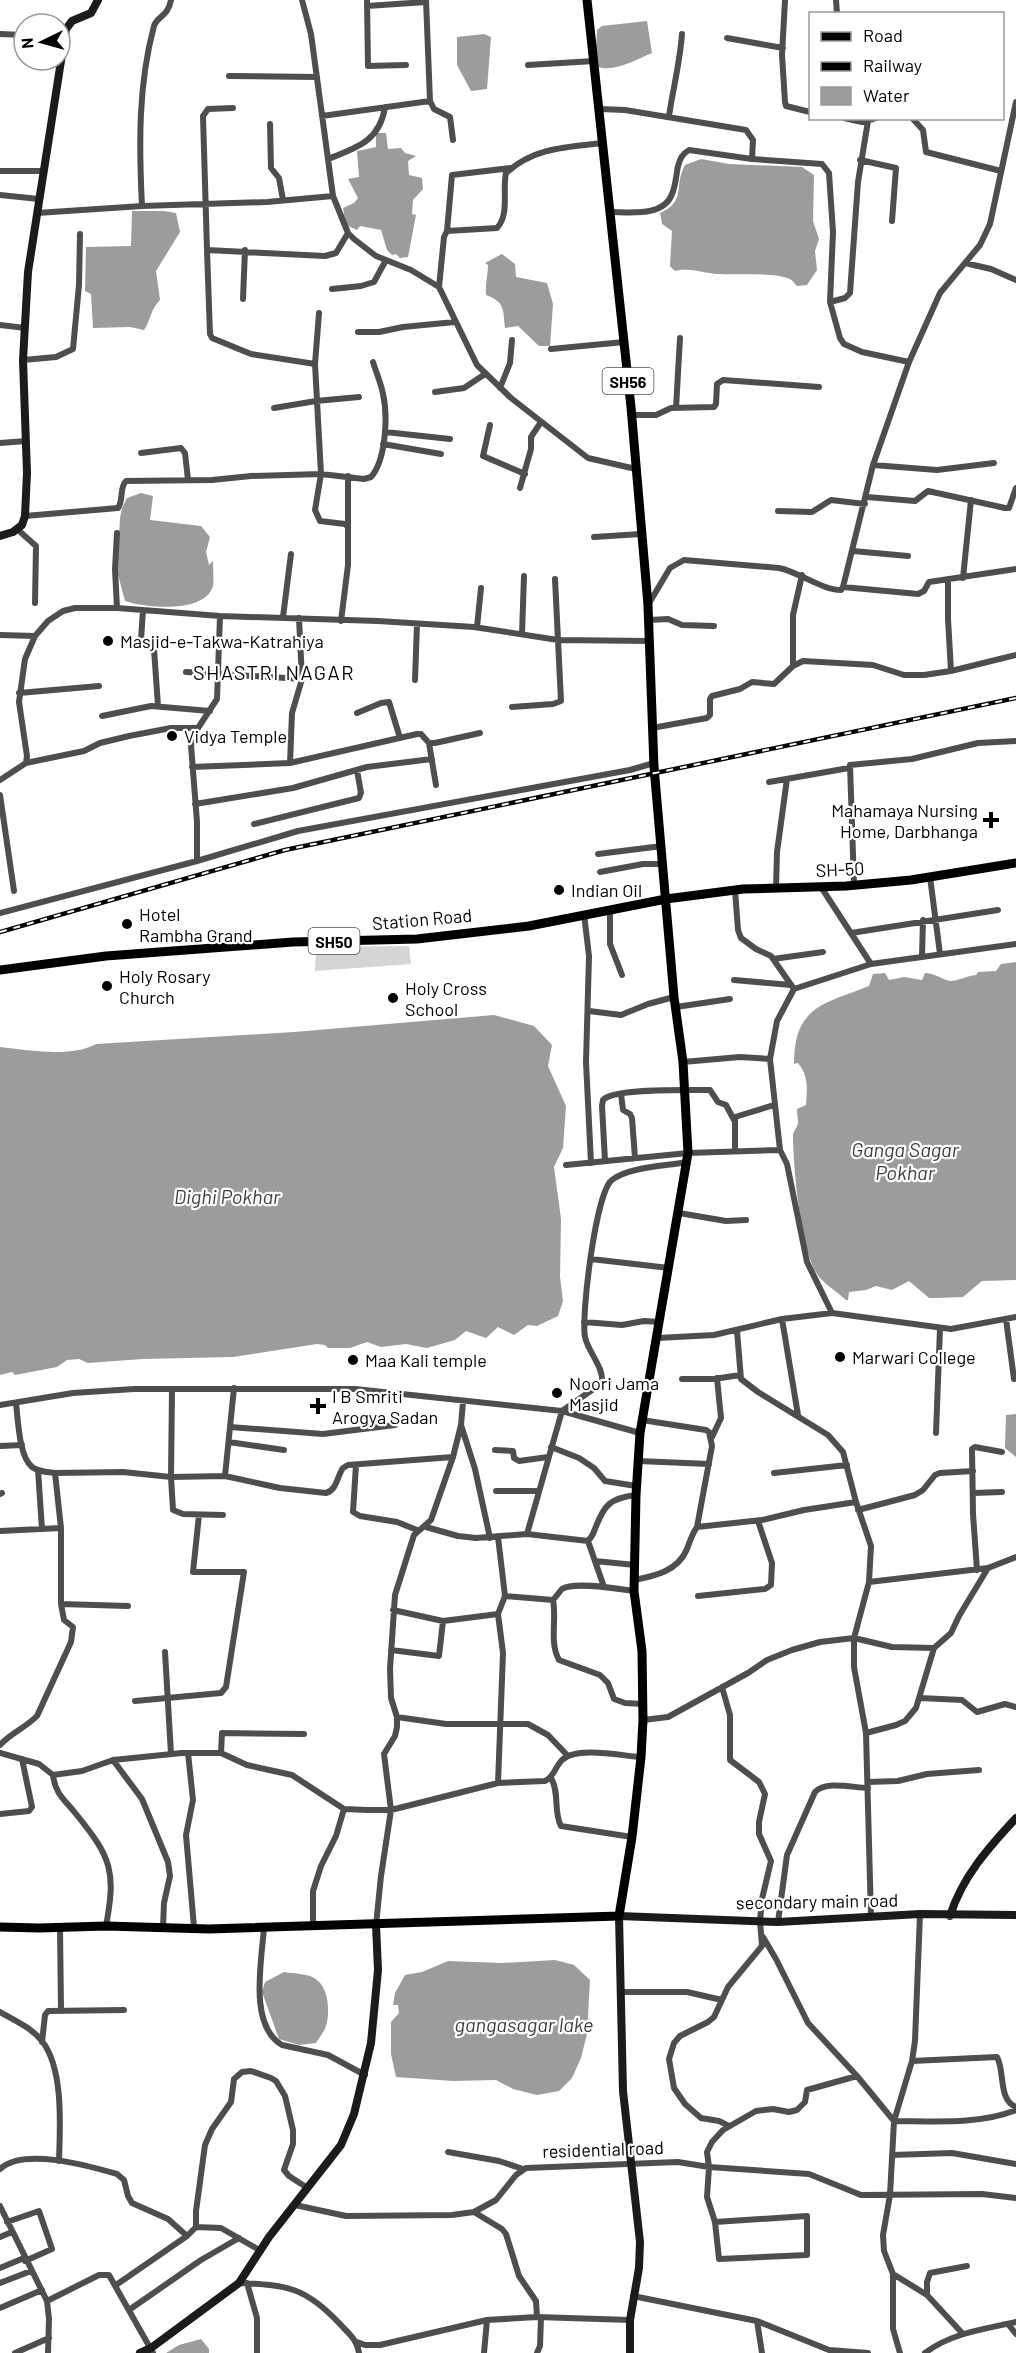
<svg xmlns="http://www.w3.org/2000/svg" width="1016" height="2353" font-family="Barlow,sans-serif">
  <style>
    .green { fill: #d5d5d5 }
    .water { fill: #9c9c9c }
    .lines { fill: none; stroke-linecap: round; stroke-linejoin: round }
    .street { stroke: #4e4e4e; stroke-width: 6 }
    .secondary { stroke: #1b1b1b; stroke-width: 8 }
    .primary { stroke: #000; stroke-width: 9 }
    .rail-casing { stroke: #000; stroke-width: 4.5 }
    .rail { stroke: #fff; stroke-width: 2; stroke-dasharray: 7; stroke-linecap: butt }
    .poi-dot { fill: #000; stroke: #fff; stroke-width: 2 }
    .labels { text-anchor: middle; dominant-baseline: central; stroke-width: 4.5; stroke-linejoin: round; paint-order: stroke }
    .shield { fill: #fff; stroke: #4c4c4c; stroke-width: 1.5 }
    .shield-label { font-size: 16px; font-weight: bold; fill: #000 }
    .poi-label { font-size: 18px; fill: #000; stroke: #fff; text-anchor: start }
    .street-label { font-size: 18px; fill: #000; stroke: #fff }
    .neighbourhood-label { font-size: 20px; letter-spacing: 1.5px; fill: #000; stroke: #fff }
    .water-label { font-size: 20px; font-style: italic; fill: #3d3d3d; stroke: #fff }
  </style>
  <rect width="100%" height="100%" fill="#fff"/>
  <!-- green -->
  <path class="green" d="M409,946L411,964L315,971L316,947Z"/>
  <!-- water -->
  <path class="water" d="M647,21L652,53C637,59 612,74 596,66C594,55 597,42 597,30L602,26Z
    M484,34L491,37L487,89L471,91L457,65V37Z
    M376,133H386L388,149L401,148L405,153L416,156L408,161L409,175L422,178L423,189L413,200L412,214L416,215L408,257L400,258L396,254L392,255L387,250L381,230L360,226L357,230L346,225L343,208L354,203L358,198L348,179L359,177L357,151L376,147Z
    M701,159L729,164L802,167L814,175L813,221L819,239L815,251L817,270L807,285L797,286C795,284 793,281 790,279C775,272 736,275 718,274C704,273 689,267 675,271L670,266L672,231L662,224L660,213C687,201 673,187 685,165Z
    M132,211H164L176,213L180,232L156,271L160,300C150,310 151,320 144,330L130,327L93,328L91,294L85,291L86,247L131,246Z
    M502,254L515,264L516,277L547,283L553,304L550,346H539L518,326L505,328C503,309 505,302 486,295C485,284 488,275 488,265L485,263Z
    M141,493L153,496L150,520L201,526L210,537L206,552L209,565L213,561C213,569 214,579 213,586C205,614 145,608 125,601L117,571L120,518L122,508L127,498Z
    M1016,962V1280L982,1281L963,1297L936,1298H929L909,1281L892,1290L876,1286L866,1290L849,1292L848,1300H846C838,1292 828,1287 821,1279C801,1260 793,1164 793,1136C793,1131 797,1128 798,1123C798,1119 797,1114 797,1109L806,1105C807,1090 809,1076 798,1063L794,1064C794,1006 824,1004 869,986L873,974L885,973L889,980L904,977L922,980L925,973C934,973 941,979 950,981C958,981 967,976 976,975L978,972L996,971L1001,964Z
    M494,1015L534,1026L552,1045L548,1066L566,1106L563,1148L554,1167L561,1219L560,1277L563,1301L558,1316L537,1326L528,1325L514,1335L498,1327L486,1338L466,1331L455,1340L427,1348L406,1344L381,1347L367,1342L350,1348H328L325,1345L317,1344L233,1357L143,1359L88,1363L79,1359L67,1360L57,1367L15,1375L12,1372L0,1375V1047C28,1050 71,1058 96,1044L294,1032Z
    M1016,1414V1457L1005,1448L1006,1415Z
    M555,1960L574,1965L590,1980L587,2034L581,2058L572,2078L559,2091L537,2095L513,2089L496,2080L453,2081L396,2077L391,2054V2022L399,2013L398,2005H393L395,1993L405,1975L422,1972L448,1961L502,1963Z
    M284,1972C295,1974 309,1973 317,1980C329,1989 330,2013 326,2026C324,2032 319,2038 316,2043L299,2045L279,2039L262,1992L265,1982Z
    M201,2339L209,2349V2353H166L179,2345Z"/>
  <g class="lines">
    <!-- street -->
    <path class="street" d="M302,0L311,34L333,196
      M367,0L368,66L406,65
      M426,0L430,101L434,109L450,117L453,140
      M785,0L782,55L785,102L786,106L810,112
      M836,0L837,14
      M367,6L426,2
      M0,34L24,35
      M727,38L783,48
      M528,65L594,61
      M229,76L317,77
      M233,108L208,109L203,116L207,250L325,256L336,253L348,233
      M600,109L625,110L746,130L753,140L752,159
      M322,116L430,101
      M669,116C673,89 680,62 682,34
      M844,118L862,122L876,118
      M912,118L923,130L926,152L1001,171
      M270,124L271,168L279,178L283,200
      M328,159C356,148 380,141 385,107
      M860,160L896,168L892,221
      M0,171H44
      M0,195L39,199
      M142,206C139,146 138,85 154,26C157,16 168,17 171,0
      M611,212C630,212 664,217 672,194C676,185 676,175 678,166C680,159 682,154 689,150L752,159L822,164L829,173L833,232L830,302L840,338L844,344L862,352L909,362
      M37,213L142,206L267,202L333,196L348,233L354,239L376,256L411,270L439,287L477,365L511,398L588,458L636,469
      M447,231L452,175L511,168
      M965,263L991,269L1016,280
      M439,287L444,237L447,231L497,228C510,214 502,190 506,173C534,147 568,147 603,143
      M332,289L361,286L374,282L386,260
      M243,299L245,250
      M830,302L845,298L850,293L858,182L868,121
      M0,325L25,328
      M358,332H379L403,327L455,322
      M551,349L624,342
      M23,360L56,357L73,349L79,285L80,234
      M315,364L319,313
      M500,388L510,363L512,340
      M435,392L464,388L485,374
      M274,408L316,401L359,397
      M676,408L680,338
      M632,415H656L671,408L714,407L716,404L717,384L723,380L819,387
      M490,425L483,456L525,474
      M385,432L450,439
      M0,443L26,441
      M383,444L441,454
      M141,453L181,448L185,453L188,480
      M873,465L937,470L994,463
      M520,488L531,449V437L541,422
      M867,497L915,501L928,491L1005,508H1009L1016,488
      M778,511L812,512L831,500L865,504
      M25,516L118,508C124,499 119,488 126,481L212,480L251,476L321,474L315,364L251,354L212,338L210,334L207,250
      M348,527V476
      M17,529L36,546L35,603
      M594,537L641,534
      M853,551L908,556
      M963,578L971,500
      M948,581V619L951,671
      M843,587L918,594L924,591L929,582L1016,569
      M648,605L670,568L684,560L779,568C799,572 822,590 841,590L843,587L873,465L909,362L940,293L980,245L990,224L1016,102
      M117,608L115,569L117,533
      M143,610L141,640L143,646H151L154,649L158,706
      M283,617L291,554
      M649,620L668,619L682,625L714,626
      M341,621L348,565V527L345,524L320,521L315,510L321,474L364,479L371,477C386,460 388,416 383,394C381,383 376,372 373,362
      M477,627L481,588
      M522,634L524,576
      M0,635L35,636
      M793,666V615L802,575
      M186,672L302,679
      M415,680L417,624
      M19,693L99,686
      M512,707L553,704L561,701L555,579
      M357,713L381,703L389,702L400,738
      M102,716L151,706L210,711
      M652,728L707,718L710,715V699L712,696L740,689L752,682L774,684L793,666L803,661L873,665L904,675H924L951,671L1016,655
      M429,743L436,785
      M26,763L84,751L100,743L129,736L171,728H198
      M290,763L292,713L302,679L299,618
      M192,767L290,763L417,734H421L429,743H435L480,733
      M0,780L26,763L27,756L19,702L25,659L35,636L48,621L63,611L75,608H117L220,616L378,621L474,627L558,640L650,641
      M769,782L849,768
      M0,795L14,891
      M195,804L293,788L367,767L432,759
      M254,824L359,798L361,793L357,770
      M598,854L662,846
      M197,861V822L191,745L198,728L217,699L220,616
      M600,872L643,864H663
      M930,877L940,954
      M854,885L850,765L912,759L978,743L1016,741
      M821,887L871,964
      M776,888L777,852L787,779
      M735,890L738,930L741,938L756,949L771,956L794,989
      M610,909V944L622,975
      M0,913L197,861L298,831L630,770L654,763
      M584,914L589,956L586,1062L591,1163
      M851,933L998,910
      M922,956L923,920
      M773,959L823,952
      M734,980L791,985
      M676,1007L730,999
      M589,1011L621,1015L648,1004L674,997
      M683,1062L740,1057L770,1059
      M621,1094L623,1110L630,1114L632,1118L635,1158
      M735,1150V1117L774,1105
      M780,1150L770,1059L777,1021L794,989L871,964L1016,944
      M605,1161L602,1106L603,1100C613,1088 691,1090 710,1090L718,1102L726,1105L734,1120
      M566,1165L688,1153L780,1150L787,1164L807,1262L832,1313
      M679,1213L726,1221L746,1220
      M591,1259L669,1268
      M782,1319L798,1415
      M1006,1319L1014,1379
      M584,1322L622,1325L644,1321L660,1322
      M737,1331L741,1379L758,1392L828,1435L843,1452L856,1502L871,1546L869,1582L988,1568L1016,1557
      M658,1338L714,1335L782,1319L832,1313L951,1329L1016,1317
      M682,1379H714L740,1375
      M172,1389L171,1477L173,1510L183,1514L223,1515
      M16,1403C18,1419 19,1457 32,1467C39,1472 47,1472 55,1473L61,1528V1604L128,1606
      M0,1405L73,1393L134,1389H355L562,1411L640,1433
      M642,1420L706,1430L709,1432L712,1446L697,1527
      M461,1425L475,1469L490,1538
      M230,1427L323,1434L395,1425
      M936,1433L940,1328
      M712,1437L721,1418L717,1378
      M229,1442L284,1450
      M0,1446L22,1445
      M551,1447L579,1458L594,1468L605,1481L636,1486
      M495,1450L513,1451L514,1458L519,1461L548,1457
      M638,1461L709,1464
      M356,1465L353,1512L360,1516L397,1522L417,1530
      M38,1470L42,1529
      M55,1473L123,1472L171,1477L225,1476L280,1488L326,1493C337,1490 337,1476 343,1468L348,1465L453,1457
      M774,1473L847,1465
      M225,1476L234,1388
      M496,1491H538
      M973,1493L1002,1492
      M0,1494L2,1493
      M858,1510L915,1495L923,1490L935,1475L940,1473L973,1471
      M426,1527L458,1536L476,1538L527,1534L588,1541C592,1537 593,1535 595,1529C604,1505 610,1498 636,1495
      M0,1531L61,1528
      M527,1534L562,1411L602,1383C604,1367 588,1352 585,1337C581,1315 596,1191 612,1180C628,1167 667,1166 687,1162
      M588,1541L604,1587
      M595,1561L635,1565
      M977,1570L973,1514L972,1449L975,1447L1002,1452
      M634,1580C655,1576 678,1571 687,1549C690,1541 692,1534 697,1527L762,1520L804,1510L856,1502
      M869,1582L854,1638V1667L866,1733L871,1917
      M505,1596L553,1600C557,1619 549,1642 559,1660L600,1675L608,1683L614,1699L625,1703L643,1704
      M698,1596L765,1589L771,1585L772,1563L758,1521
      M553,1600C556,1597 559,1592 562,1589C574,1581 619,1589 634,1591
      M393,1610L443,1621L498,1614L505,1596L498,1537
      M391,1650L439,1656L443,1621
      M165,1652L171,1754
      M722,1687L730,1715V1760L759,1782L765,1794L759,1822V1834L771,1861L762,1899L760,1921L762,1946L728,1987L714,2017L708,2022L680,2036L674,2043L669,2059L674,2088L685,2104L701,2118L719,2121L729,2126
      M920,1698L962,1700L977,1712L1005,1704L1016,1707
      M135,1701L221,1693L226,1687L244,1572H193L199,1515
      M397,1717L446,1724H528L548,1735L568,1756
      M643,1720L668,1717L748,1673L767,1660L792,1650L820,1642L854,1638L892,1647L934,1648
      M866,1733L896,1725L905,1721L916,1708L934,1648L951,1633L959,1616L988,1568
      M0,1745C11,1733 25,1728 37,1716L71,1642L73,1627L64,1620L61,1604
      M0,1753L39,1764L53,1775L82,1771L113,1760L182,1753H221L247,1765L292,1775L344,1809L368,1810H391L498,1783L545,1781C554,1777 555,1767 562,1760C577,1746 622,1756 641,1757
      M188,1753L193,1800L186,1835L194,1927
      M221,1753L222,1733L304,1734
      M113,1760L142,1799L168,1862L170,1876L164,1903L163,1928
      M53,1775C55,1794 65,1800 76,1814C112,1858 116,1872 106,1926
      M551,1778C560,1793 553,1811 561,1826L632,1837
      M868,1782L898,1781L927,1774L979,1770
      M498,1783L503,1653L498,1614
      M0,1814L29,1811L32,1807L22,1759
      M778,1922L787,1855L815,1792C826,1780 854,1788 868,1788
      M376,1925L381,1876L391,1810L384,1754L395,1736L397,1727V1717L391,1698L390,1669L395,1595L414,1535L431,1520L453,1457L461,1425L463,1402
      M313,1926V1891L321,1866L336,1836L344,1809
      M60,1927L61,2010
      M264,1927C262,1960 248,2025 282,2045L328,2055L365,2075
      M763,1937L776,1959L808,2023L857,2076L894,2121C932,2121 979,2125 1016,2110
      M621,1992H687L722,2000
      M0,2012C14,2020 32,2028 42,2041C64,2069 60,2128 59,2161
      M42,2042L45,2015L48,2011L124,2010
      M912,2061L997,2057C1005,2071 998,2100 1016,2107
      M448,2152L499,2161L523,2169
      M892,2155L952,2153L1016,2164
      M0,2169C24,2147 89,2166 117,2174L124,2180L128,2196L132,2203L168,2219L187,2236
      M295,2205L346,2216L452,2215L474,2212L496,2200L516,2175L526,2168L678,2162L709,2167L809,2174L861,2195L982,2194L1016,2198
      M0,2206L47,2301L49,2319L48,2353
      M474,2212L502,2229L506,2234L519,2276L536,2301L537,2317
      M7,2222L39,2211L52,2249L25,2261
      M715,2222L807,2216V2255L719,2259L715,2222L707,2197L709,2167L707,2152L712,2142L723,2130L756,2111L773,2109L789,2112L797,2110L805,2102L807,2090L857,2076
      M196,2227L221,2228L261,2251
      M0,2237L12,2232
      M0,2268L24,2258
      M893,2274L927,2295L963,2334
      M0,2283L31,2271
      M239,2283C287,2285 305,2287 339,2323C348,2333 357,2339 359,2353
      M247,2283L257,2318V2353
      M116,2285L187,2236L196,2227V2211L205,2145L212,2129L231,2102L234,2079L242,2072L251,2071L271,2078L276,2081L285,2096L293,2130V2144L284,2170L289,2176L306,2187
      M927,2295V2282L930,2273L967,2266
      M633,2296L757,2321L829,2350L868,2353
      M47,2301L99,2275H109L153,2353
      M0,2308L42,2290
      M129,2310L201,2260L239,2238
      M757,2321L762,2353
      M1008,2324L1016,2334
      M357,2342L365,2345H380L487,2320L537,2317L630,2320
      M15,2353L49,2338
      M484,2353L487,2320
      M537,2353L540,2346L541,2317
      M900,2353L893,2329V2274L884,2251L883,2235L890,2195L894,2121L912,2061L915,2041L920,1914
      M925,2353C951,2333 985,2329 1016,2322"/>
    <!-- secondary -->
    <path class="secondary" d="M0,536L13,532L22,525L25,516L27,473L23,360L28,272L66,29L72,21L91,13L98,0
      M950,1916C962,1877 989,1847 1016,1818
      M140,2353L151,2348L239,2283L269,2237L341,2145L354,2114L371,2043L378,1970L376,1925
      M630,2353V2320L639,2268L640,2242L623,2091L619,1916L778,1922L920,1914L1016,1915"/>
    <!-- primary -->
    <path class="primary" d="M0,970L106,956L293,942L417,939L529,926L666,899L743,889L846,886L911,880L1016,863
      M0,1927L39,1928L106,1926L209,1929L619,1916L632,1837L641,1757L643,1720L642,1651L634,1591L636,1495L640,1433L688,1153L683,1062L674,997L654,767L648,605L631,407L587,0"/>
    <defs>
      <path id="rail" d="M0,932L285,850L1016,698"/>
    </defs>
    <!-- rail casing -->
    <use href="#rail" class="rail-casing"/>
    <!-- rail -->
    <use href="#rail" class="rail"/>
  </g>
  <!-- markers -->
  <g class="poi-dot">
    <circle cx="108" cy="641" r="6"/>
    <circle cx="172" cy="736" r="6"/>
    <path d="M988 811h6v6h6v6h-6v6h-6v-6h-6v-6h6z"/>
    <circle cx="559" cy="890" r="6"/>
    <circle cx="127" cy="924" r="6"/>
    <circle cx="107" cy="986" r="6"/>
    <circle cx="393" cy="998" r="6"/>
    <circle cx="840" cy="1357" r="6"/>
    <circle cx="353" cy="1360" r="6"/>
    <circle cx="557" cy="1393" r="6"/>
    <path d="M315 1397h6v6h6v6h-6v6h-6v-6h-6v-6h6z"/>
  </g>
  <g class="labels">
    <!-- shield labels -->
    <g class="shield">
      <rect x="602.5" y="368" width="51" height="26" rx="4.5"/>
      <rect x="308.5" y="928" width="51" height="26" rx="4.5"/>
    </g>
    <g class="shield-label">
      <text x="628" y="381">SH56</text>
      <text x="334" y="941">SH50</text>
    </g>
    <!-- poi labels -->
    <g class="poi-label">
      <text x="120" y="641">Masjid-e-Takwa-Katrahiya</text>
      <text x="184" y="736">Vidya Temple</text>
      <text x="978" y="810" text-anchor="end">Mahamaya Nursing<tspan x="978" dy="21">Home, Darbhanga</tspan></text>
      <text x="571" y="890">Indian Oil</text>
      <text x="139" y="914">Hotel<tspan x="139" dy="21">Rambha Grand</tspan></text>
      <text x="119" y="976">Holy Rosary<tspan x="119" dy="21">Church</tspan></text>
      <text x="405" y="988">Holy Cross<tspan x="405" dy="21">School</tspan></text>
      <text x="852" y="1357">Marwari College</text>
      <text x="365" y="1360">Maa Kali temple</text>
      <text x="569" y="1383">Noori Jama<tspan x="569" dy="21">Masjid</tspan></text>
      <text x="332" y="1396">I B Smriti<tspan x="332" dy="21">Arogya Sadan</tspan></text>
    </g>
    <!-- street labels -->
    <g class="street-label">
      <text transform="translate(840 869) rotate(-3)">SH-50</text>
      <text transform="translate(422 919) rotate(-5)">Station Road</text>
      <text transform="translate(817 1901) rotate(-1)">secondary main road</text>
      <text transform="translate(603 2149) rotate(-2)">residential road</text>
    </g>
    <!-- neighbourhood labels -->
    <g class="neighbourhood-label">
      <text x="274" y="672">SHASTRI NAGAR</text>
    </g>
    <!-- water labels -->
    <g class="water-label">
      <text x="905" y="1149">Ganga Sagar<tspan x="905" dy="23">Pokhar</tspan></text>
      <text x="227" y="1196">Dighi Pokhar</text>
      <text x="524" y="2024">gangasagar lake</text>
    </g>
  </g>
  <!-- legend -->
  <rect x="809" y="12" width="195" height="108" fill="#ffffff" stroke="#999999" stroke-width="1.5"/>
  <rect x="821" y="32" width="30" height="9" fill="#000000" stroke="#999999" stroke-width="1.5"/>
  <text x="863" y="42" font-size="18" fill="#000000">Road</text>
  <rect x="821" y="62" width="30" height="9" fill="#000000" stroke="#999999" stroke-width="1.5"/>
  <text x="863" y="72" font-size="18" fill="#000000">Railway</text>
  <rect x="821" y="87" width="30" height="18" fill="#9c9c9c" stroke="#999999" stroke-width="1.5"/>
  <text x="863" y="102" font-size="18" fill="#000000">Water</text>
  <!-- north arrow -->
  <g transform="translate(42 42) rotate(265)"><circle r="28" fill="#ffffff" stroke="#999999" stroke-width="1.5"/>
  <path d="M0-4.5L10 22L0 15L-10 22Z" fill="#000000"/>
  <text y="-9" font-size="16" font-weight="bold" text-anchor="middle" fill="#000000">N</text>
  </g>
</svg>
